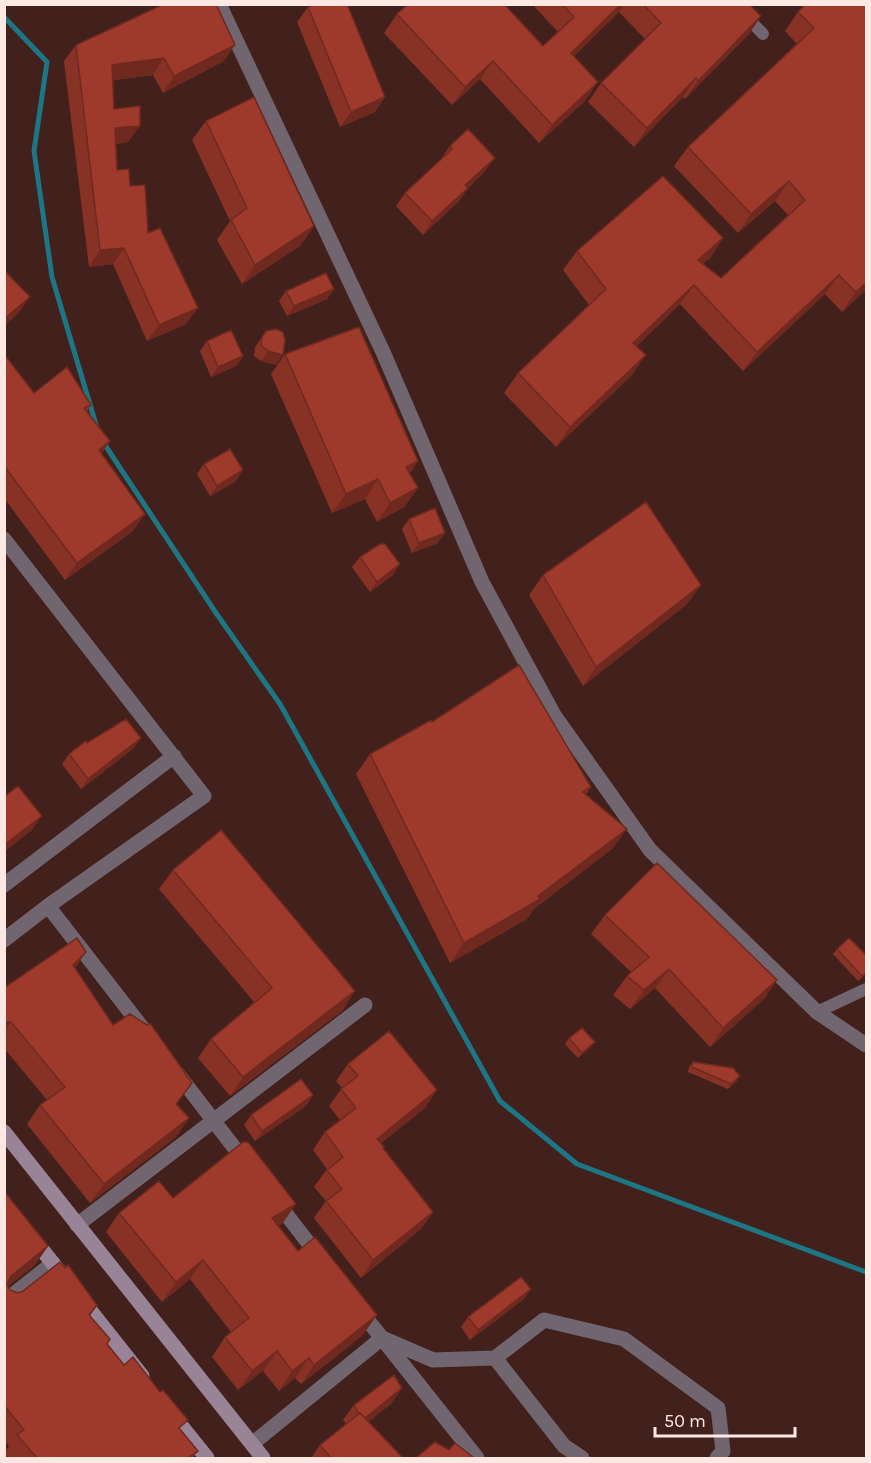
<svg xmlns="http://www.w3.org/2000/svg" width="871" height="1463" font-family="Karla,sans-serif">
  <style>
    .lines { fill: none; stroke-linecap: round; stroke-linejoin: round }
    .stream { stroke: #1d7684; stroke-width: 5 }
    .lane { stroke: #716570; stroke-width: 12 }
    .street { stroke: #716570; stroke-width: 15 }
    .secondary { stroke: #988496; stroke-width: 15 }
    .wall { fill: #883226 }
    .shaded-wall { fill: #6f291f }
    .building { fill: #9e3a2c; stroke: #6f291f; stroke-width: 1.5 }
  </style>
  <rect width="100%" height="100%" fill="#42211c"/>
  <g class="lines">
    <!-- stream -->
    <path class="stream" d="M4,17L47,62L34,151L52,277L97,428
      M103,442L216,613L280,704L500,1101L577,1164L866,1272"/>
    <!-- lane -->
    <path class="lane" d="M734,4L763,34
      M817,1012L866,989"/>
    <!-- street -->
    <path class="street" d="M219,4L383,352L482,582L554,715L650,850L817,1012L866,1045
      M4,539L204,796L48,906L4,940
      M4,885L174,756
      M48,906L144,1030
      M177,1073L246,1163
      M276,1201L320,1258
      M77,1225L365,1005
      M4,1302L53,1263
      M358,1308L477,1458
      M495,1358L544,1320L624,1339L718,1408L723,1451L717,1458
      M252,1444L382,1338L433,1360L495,1358L564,1446L582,1458"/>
    <!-- secondary -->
    <path class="secondary" d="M4,1132L263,1458
      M32,1237L142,1376
      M170,1412L207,1458"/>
  </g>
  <!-- wall -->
  <path class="wall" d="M532,4H689L690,6L761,16L749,34L685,99L683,97L634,147L588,102L601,83L645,39L619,12L574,56L585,101L539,143L480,79L452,105L384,33L397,14L543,46L558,32Z
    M867,4V289L842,312L825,294L743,371L680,304L637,346L632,375L556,447L504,393L518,373L589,305L563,270L577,251L723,238L710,258L703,264L721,278L788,215L775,201L738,233L674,166L688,147L797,44L785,31L798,12Z
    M308,7L375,112L340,127L297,22Z
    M76,45L224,61L163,93L153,75L113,80L114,109L128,142L116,144L117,170L130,186L148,233L186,324L147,341L113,264L89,267L64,61Z
    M206,121L314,226L300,246L242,284L217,240L230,221L192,140Z
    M450,146L485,171L468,188L459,201L423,235L396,206L405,193L441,159Z
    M334,289L327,299L287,316L279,301L286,291Z
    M266,331L283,355L276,365L261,361L254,356L255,347Z
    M207,341L243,356L236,366L211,377L200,351Z
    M4,354L34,393L91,405L87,411L110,441L102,453L133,531L65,580L4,498Z
    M285,354L418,461L410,473L418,488L404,507L377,522L365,499L332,513L271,374Z
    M204,464L236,481L210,496L197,474Z
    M409,519L438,543L412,553L402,529Z
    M360,557L393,575L370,592L352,567Z
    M543,575L701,585L687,604L583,686L529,595Z
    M432,722L591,787L586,794L613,848L534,909L527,919L450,963L356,774L370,754Z
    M87,743L134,748L81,789L62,764L69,754Z
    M173,870L355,991L342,1011L230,1096L198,1058L211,1039L254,1002L159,889Z
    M605,915L777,980L764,999L710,1047L655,988L630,1009L613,995L627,976L631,972L591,934Z
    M837,949L867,956V973L858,981L833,954Z
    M86,952L75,968L113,1025L189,1118L176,1137L90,1203L27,1124L40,1105L47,1100L4,1048V988Z
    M569,1038L591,1047L578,1058L565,1044Z
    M693,1062L737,1081L728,1089L688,1072L689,1067Z
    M348,1064L425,1108L381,1143L383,1149L433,1212L421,1229L361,1278L314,1218L326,1201L314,1187L327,1169L313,1150L325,1132L340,1120L329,1106L342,1088L336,1081Z
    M313,1095L306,1106L255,1141L244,1125L251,1115Z
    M4,1191L48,1246L35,1265L8,1286L10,1290L18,1293L97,1305L90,1316L107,1344L124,1365L181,1430L198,1451L192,1458H8L4,1454V1453L9,1446L4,1440Z
    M173,1198L296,1204L282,1224L278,1226L363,1335L301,1384L295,1378L279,1391L263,1371L238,1390L212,1357L225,1337L231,1332L190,1279L162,1302L106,1232L119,1213Z
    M524,1299L470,1340L461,1327L468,1317Z
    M392,1403L368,1422L403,1458H311L320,1445L346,1424L343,1420L354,1405Z"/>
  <!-- shaded-wall -->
  <path class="shaded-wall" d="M621,4H624L619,12L558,71L571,53Z
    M761,16L749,34L685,99L698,81Z
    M235,45L224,61L163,93L174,76Z
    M164,58L153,75L101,82L112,65Z
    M493,61L480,79L452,105L465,87Z
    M696,78L683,97L634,147L647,128Z
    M598,82L585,101L539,143L552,125Z
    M385,97L375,112L340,127L351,112Z
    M140,126L128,142L103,145L115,128Z
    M495,158L485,171L456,199L465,185Z
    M789,181L775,201L738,233L751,214Z
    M468,188L459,201L423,235L432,221Z
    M314,226L300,246L242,284L255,265Z
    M723,238L710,258L684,280L698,260Z
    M124,248L113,264L89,267L100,250Z
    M839,275L825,294L743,371L757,352Z
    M867,282V289L842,312L856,292Z
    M694,285L680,304L620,362L633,343Z
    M334,289L327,299L287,316L294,306Z
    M30,297L18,314L4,326V319Z
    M198,308L186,324L147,341L159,325Z
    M268,351L283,355L276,365L261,361Z
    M646,355L632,375L556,447L570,427Z
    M243,356L236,366L211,377L218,367Z
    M110,441L98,458L99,450Z
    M418,461L404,480L406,467Z
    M243,470L236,481L210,496L217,486Z
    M378,479L365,499L332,513L346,494Z
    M418,488L404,507L377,522L390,503Z
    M145,514L133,531L65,580L77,563Z
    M445,533L438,543L412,553L419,543Z
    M400,564L393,575L370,592L377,582Z
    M701,585L687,604L583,686L596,667Z
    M141,738L134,748L81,789L88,779Z
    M42,816L31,831L4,852V845Z
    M627,829L613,848L534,909L527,919L450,963L464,943L538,896Z
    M86,952L73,970V965Z
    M669,969L655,988L630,1009L644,990Z
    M777,980L764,999L710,1047L723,1028Z
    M355,991L342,1011L230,1096L243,1077Z
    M4,1022H11L4,1032Z
    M595,1042L591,1047L578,1058L582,1053Z
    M740,1076L737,1081L728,1089L731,1084Z
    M437,1090L425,1108L365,1156L377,1139Z
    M313,1095L306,1106L255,1141L262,1131Z
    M189,1118L176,1137L90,1203L104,1184Z
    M296,1204L282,1224L258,1238L272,1218Z
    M433,1212L421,1229L361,1278L373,1260Z
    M48,1246L35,1265L4,1289L11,1276Z
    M203,1260L190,1279L162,1302L176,1282Z
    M531,1289L524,1299L470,1340L478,1330Z
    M377,1315L363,1335L301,1384L314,1365Z
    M277,1351L263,1371L238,1390L252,1371Z
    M309,1358L295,1378L279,1391L292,1371Z
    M402,1388L392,1403L352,1435L362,1420Z"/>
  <!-- building -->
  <path class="building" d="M164,4H216L235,45L174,76L164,58L112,65L114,109L140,106V126L115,128L117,170L129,169L130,186L145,185L148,233L160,228L198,308L159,325L124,248L100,250L76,45Z
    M314,4H347L385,97L351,112L308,7Z
    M408,4H504L543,46L574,17L562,4H621L571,53L598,82L552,125L493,61L465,87L397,14Z
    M643,4H689L690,6L692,4H749L761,16L698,81L696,78L647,128L601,83L661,23Z
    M806,4H867V282L856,292L839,275L757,352L694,285L633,343L646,355L570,427L518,373L606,289L577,251L663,176L723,238L698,260L721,278L805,200L789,181L751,214L688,147L814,28L798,12Z
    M254,97L314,226L255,265L231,220L247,208L206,121Z
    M468,129L495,158L465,185L468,188L432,221L405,193L452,149L450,146Z
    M4,270L30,297L4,319Z
    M326,273L334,289L294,306L286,291Z
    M359,327L418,461L406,467L418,488L390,503L378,479L346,494L285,354Z
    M276,329L283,332L285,340L283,355L268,351L261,345L262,337L266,331Z
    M231,330L243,356L218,367L207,341Z
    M4,354L34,393L67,367L91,405L84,408L110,441L99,450L145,514L77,563L4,466Z
    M230,449L243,470L217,486L204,464Z
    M646,502L701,585L596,667L543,575Z
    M435,508L445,533L419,543L409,519Z
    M380,544H385L400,564L377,582L360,557Z
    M519,665L591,787L583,792L627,829L538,896L540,899L464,943L370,754L431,720L432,722Z
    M126,719L141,738L88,779L69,754L86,741L87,743Z
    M18,786L42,816L4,845V797Z
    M221,830L355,991L243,1077L211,1039L272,988L173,870Z
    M657,863L777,980L723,1028L669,969L644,990L627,976L649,957L605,915Z
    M77,938L86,952L73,965L113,1025L130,1014L147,1025L150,1023L192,1083L176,1104L189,1118L104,1184L40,1105L65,1087L11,1022H4V988Z
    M849,938L867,956V972L862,976L837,949Z
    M582,1028L595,1042L582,1053L569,1038Z
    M389,1031L437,1090L377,1139L384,1147L383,1148L433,1212L373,1260L326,1201L342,1189L327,1170L343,1157L325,1132L356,1108L341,1089L358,1076L348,1064Z
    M693,1062L733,1068L740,1076L731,1084L692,1067Z
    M301,1079L313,1095L262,1131L251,1115Z
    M243,1142H248L296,1204L272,1218L298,1251L315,1237L377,1315L314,1365L309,1358L292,1371L277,1351L252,1371L225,1337L249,1318L203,1260L176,1282L119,1213L159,1181L173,1198Z
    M4,1191L48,1246L11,1276L7,1284L10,1290L18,1293L23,1291L60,1262L65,1268L68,1265L97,1305L89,1315L110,1339L107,1344L124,1365L133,1357L160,1392L163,1390L188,1420L179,1428L198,1451L188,1458H37L17,1435L24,1430L4,1405Z
    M521,1277L531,1289L478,1330L468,1317Z
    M394,1375L402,1388L365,1418L360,1413L359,1414L354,1405Z
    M360,1413L403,1458H331L320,1445Z
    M435,1442L449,1450L455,1443L474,1458H416Z"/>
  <!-- border -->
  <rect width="871" height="1463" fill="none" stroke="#fee8e3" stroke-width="12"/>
  <!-- scale -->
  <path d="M655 1427v9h140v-9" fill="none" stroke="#fee8e3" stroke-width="3"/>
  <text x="664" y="1427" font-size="18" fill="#fee8e3" stroke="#42211c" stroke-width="4.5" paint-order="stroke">50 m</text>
</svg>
